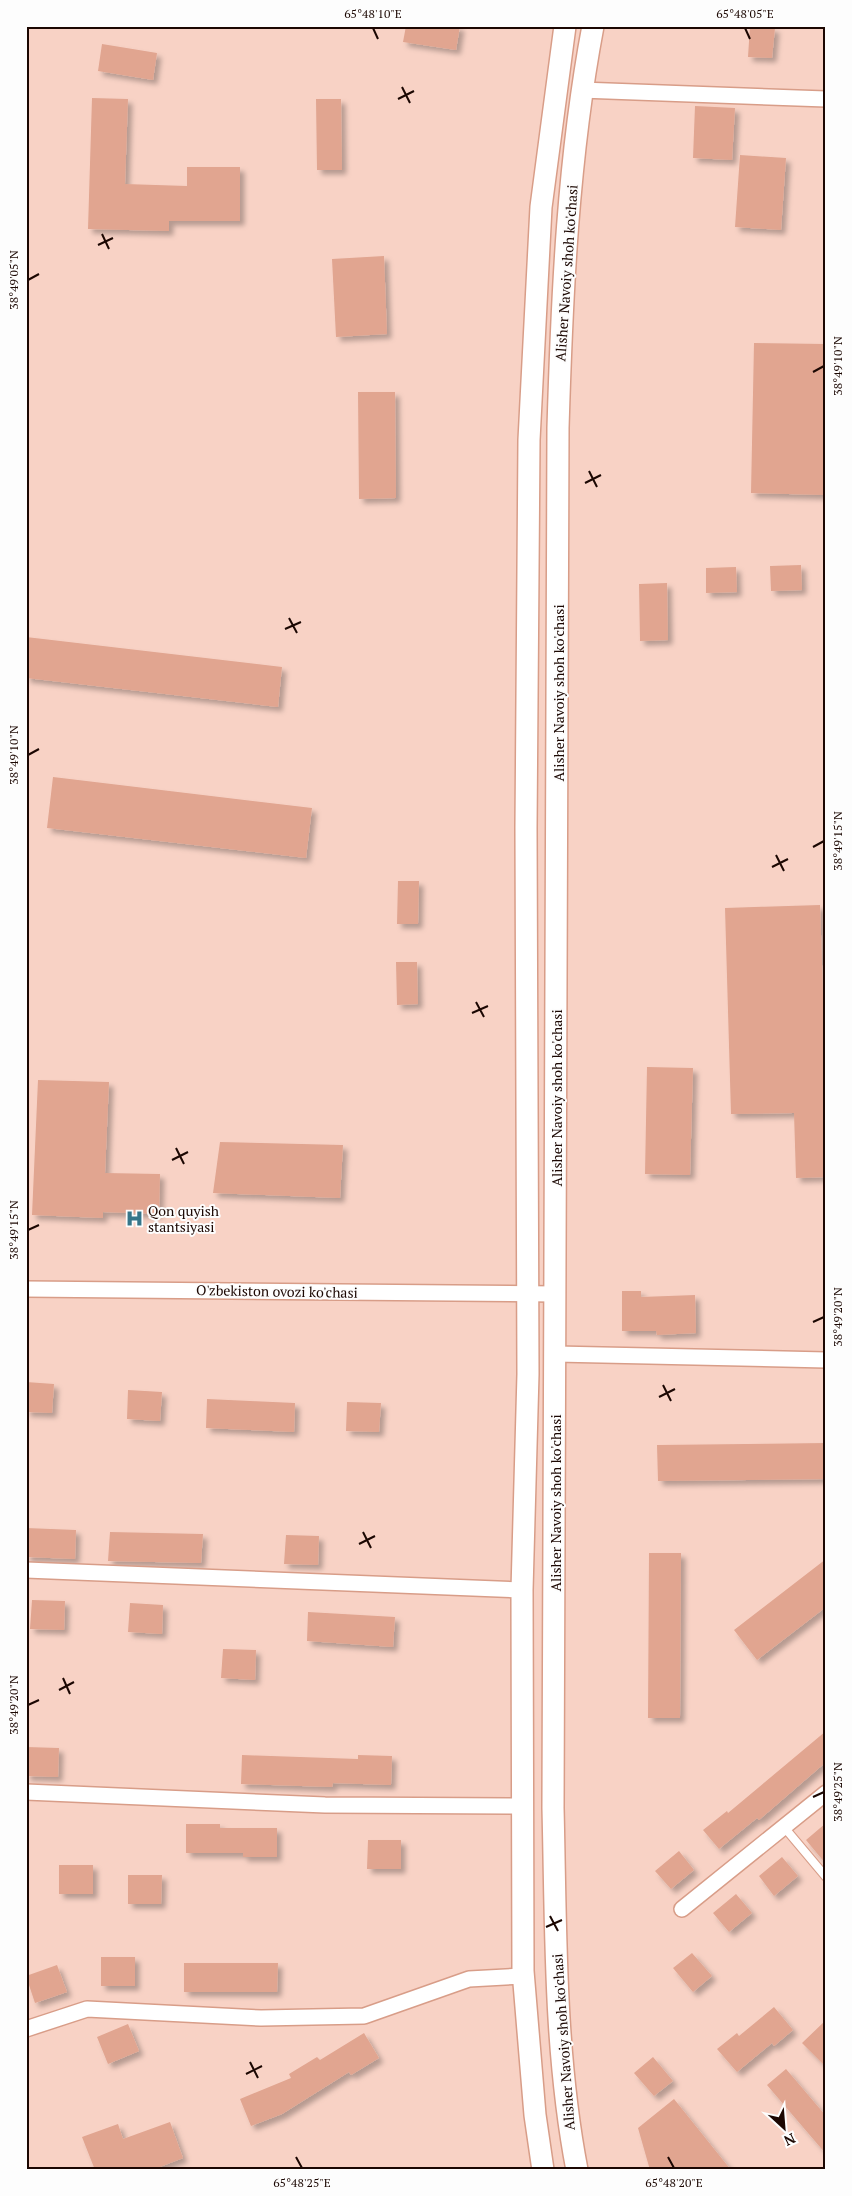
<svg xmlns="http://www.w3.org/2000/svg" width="852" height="2196" font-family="'PT Serif',serif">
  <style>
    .building { fill: #e1a590; filter: url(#shadow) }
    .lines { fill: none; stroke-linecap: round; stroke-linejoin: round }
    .lane-casing { stroke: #d89d88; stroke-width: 10 }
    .street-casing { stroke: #d89d88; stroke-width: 18 }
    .secondary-casing { stroke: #d89d88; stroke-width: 24 }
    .lane { stroke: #fff; stroke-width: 8 }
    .street { stroke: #fff; stroke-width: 15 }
    .secondary { stroke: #fff; stroke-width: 21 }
    .ticks { fill: none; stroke: #1b0702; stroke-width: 2 }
    .labels { text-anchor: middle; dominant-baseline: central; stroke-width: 4; stroke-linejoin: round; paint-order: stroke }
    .street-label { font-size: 14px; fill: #1b0702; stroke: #fdfdfd }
    .poi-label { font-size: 14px; fill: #1b0702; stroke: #fdfdfd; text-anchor: start }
    .neatline { fill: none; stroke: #1b0702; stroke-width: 2 }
    .ticks-label { font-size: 12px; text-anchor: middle; fill: #1b0702 }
  </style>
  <defs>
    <filter id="shadow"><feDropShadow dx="4.5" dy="4.5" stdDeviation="2.5" flood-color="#0004"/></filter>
  </defs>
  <rect width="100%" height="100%" fill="#f8d2c5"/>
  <!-- building -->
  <path class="building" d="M406,26H460L456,50L403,42Z
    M750,26L775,28L772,58L748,57Z
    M102,44L157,53L153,80L98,71Z
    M92,98L128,99L125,184L187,186V167H240V221H169V231L88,229Z
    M316,99H341L342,170H317Z
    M695,106L735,108L732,160L693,158Z
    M740,155L786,158L781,230L735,227Z
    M384,256L387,334L336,337L332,259Z
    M754,343L826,344L825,495L751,493Z
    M358,392H395L396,498L359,499Z
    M801,565L802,590L771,591L770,566Z
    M736,567L737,592L706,593V568Z
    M667,583L668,640L640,641L639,584Z
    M26,637L282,667L278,707L26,678Z
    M53,777L312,808L306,858L47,828Z
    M398,881H419L418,924H397Z
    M820,905L826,1084V1177L796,1178L794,1113L731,1114L725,908Z
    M396,962H417L418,1004L397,1005Z
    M647,1067L693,1068L690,1175L645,1174Z
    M38,1080L109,1082L105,1173L160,1174L159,1214L103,1212V1218L32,1215Z
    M220,1142L343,1145L340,1198L213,1193Z
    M622,1291H641V1297L695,1295L696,1333L657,1335L656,1331H622Z
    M26,1382L54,1384L52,1413L26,1412Z
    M128,1390L162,1392L160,1421L127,1419Z
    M207,1399L295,1403L294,1432L206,1428Z
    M347,1402L381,1403L379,1432L346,1431Z
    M826,1443V1479L658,1481L657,1445Z
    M26,1528L76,1530L75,1559L26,1557Z
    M110,1532L203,1534L201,1563L108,1561Z
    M286,1535L319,1536L318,1565L284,1564Z
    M649,1553H681L680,1718H648Z
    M826,1559V1607L757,1660L734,1630Z
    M32,1600L65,1601L64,1630L30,1629Z
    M130,1603L163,1605L162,1634L128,1632Z
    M308,1612L395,1617L393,1647L307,1641Z
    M223,1649L256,1650L255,1680L221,1678Z
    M826,1731V1762L759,1820L757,1818L719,1849L703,1830L727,1811L728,1813Z
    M26,1747L59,1748L58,1777L26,1776Z
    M242,1755L358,1759V1755L392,1756L391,1785L333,1783L332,1787L241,1784Z
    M826,1823V1864L806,1840Z
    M186,1824H220V1828H277V1857H243V1853H186Z
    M368,1840H401V1869H367Z
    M679,1851L694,1870L671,1889L655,1871Z
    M782,1857L798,1876L774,1896L759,1876Z
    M59,1865H93V1894H59Z
    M128,1875H162L161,1904H128Z
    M736,1894L752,1913L729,1932L713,1913Z
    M692,1953L712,1976L693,1992L673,1968Z
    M101,1957H135V1986H101Z
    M184,1963H278L277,1992H184Z
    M57,1965L67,1992L35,2003L26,1976Z
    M774,2007L793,2030L774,2046L772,2043L737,2072L717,2049L737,2033L739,2036Z
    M826,2020V2067L802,2043Z
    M128,2024L139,2051L108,2064L97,2037Z
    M364,2033L379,2058L351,2075L349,2072L282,2114L251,2126L240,2099L291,2078L289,2074L317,2057L320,2060Z
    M653,2057L673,2081L654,2096L634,2073Z
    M786,2069L826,2116V2154L767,2085Z
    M674,2099L731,2170H650L638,2128Z
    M170,2122L183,2158L152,2170H95L82,2137L118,2124L123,2139Z"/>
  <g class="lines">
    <defs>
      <path id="lane" d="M784,1827L826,1877"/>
      <path id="street" d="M581,90L826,99
        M26,1289L556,1294
        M556,1354L826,1360
        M26,1570L522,1590
        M26,1792L325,1805L522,1806
        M682,1909L826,1793
        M26,2029L87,2009L261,2018L364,2016L469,1979L523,1976"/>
      <path id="secondary" d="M543,2170L535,2115L523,1971L522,1590L528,1374L526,828L529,440L541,207L565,26
        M577,2170C554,2051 556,1928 553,1808L558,428C562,293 568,158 593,26"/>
    </defs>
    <!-- lane casing -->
    <use href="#lane" class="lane-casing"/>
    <!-- street casing -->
    <use href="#street" class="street-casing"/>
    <!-- secondary casing -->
    <use href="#secondary" class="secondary-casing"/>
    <!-- lane -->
    <use href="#lane" class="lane"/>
    <!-- street -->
    <use href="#street" class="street"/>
    <!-- secondary -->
    <use href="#secondary" class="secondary"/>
  </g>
  <!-- ticks -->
  <path class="ticks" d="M373,28L378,39M745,28L750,39M402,87L410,103M398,99L414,91M102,234L109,249M98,245L113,238M28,280L39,274M813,372L824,366M589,471L597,487M585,483L601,475M289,618L297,633M285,629L301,622M28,755L39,749M813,847L824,841M776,855L784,871M772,867L788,859M476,1002L484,1017M472,1013L488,1006M176,1148L184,1164M172,1160L188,1152M28,1230L39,1225M813,1322L824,1317M663,1385L671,1401M659,1397L675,1389M363,1532L371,1548M359,1544L375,1536M63,1678L70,1694M59,1690L74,1682M28,1705L39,1700M813,1797L824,1792M550,1916L558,1931M546,1927L562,1920M250,2062L258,2078M246,2074L262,2066M296,2157L302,2168M668,2157L674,2168"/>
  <!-- icons -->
  <defs>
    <symbol id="hospital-bare" viewBox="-9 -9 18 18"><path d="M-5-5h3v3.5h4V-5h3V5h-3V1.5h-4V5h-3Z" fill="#36768a" stroke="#fdfdfd" stroke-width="2.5" paint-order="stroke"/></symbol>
  </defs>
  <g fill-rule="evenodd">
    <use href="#hospital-bare" x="122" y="1206" width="25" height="25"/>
  </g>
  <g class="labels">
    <!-- street labels -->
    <g class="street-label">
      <text transform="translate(566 273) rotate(-86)">Alisher Navoiy shoh ko'chasi</text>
      <text transform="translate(558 693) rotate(-90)">Alisher Navoiy shoh ko'chasi</text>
      <text transform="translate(556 1098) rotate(-90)">Alisher Navoiy shoh ko'chasi</text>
      <text transform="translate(277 1291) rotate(1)">O'zbekiston ovozi ko'chasi</text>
      <text transform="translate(555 1503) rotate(-90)">Alisher Navoiy shoh ko'chasi</text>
      <text transform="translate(563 2042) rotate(-94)">Alisher Navoiy shoh ko'chasi</text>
    </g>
    <!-- poi labels -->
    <g class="poi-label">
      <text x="148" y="1210">Qon quyish<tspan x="148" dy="16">stantsiyasi</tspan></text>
    </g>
  </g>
  <!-- border -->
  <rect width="852" height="2196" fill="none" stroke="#fdfdfd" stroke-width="55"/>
  <!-- north arrow -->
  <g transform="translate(784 2128) rotate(154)" stroke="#fdfdfd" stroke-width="4" paint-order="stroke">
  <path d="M0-4L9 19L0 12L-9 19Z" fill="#1b0702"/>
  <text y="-8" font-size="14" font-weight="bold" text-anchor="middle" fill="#1b0702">N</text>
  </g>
  <rect x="28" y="28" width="796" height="2140" class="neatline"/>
  <g class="ticks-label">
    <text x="373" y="18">65°48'10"E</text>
    <text x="745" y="18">65°48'05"E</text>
    <text transform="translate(14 280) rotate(-90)" y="4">38°49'05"N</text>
    <text transform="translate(838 366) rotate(-90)" y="4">38°49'10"N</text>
    <text transform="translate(14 755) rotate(-90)" y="4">38°49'10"N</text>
    <text transform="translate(838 841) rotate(-90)" y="4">38°49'15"N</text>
    <text transform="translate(14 1230) rotate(-90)" y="4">38°49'15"N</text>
    <text transform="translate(838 1317) rotate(-90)" y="4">38°49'20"N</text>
    <text transform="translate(14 1705) rotate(-90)" y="4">38°49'20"N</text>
    <text transform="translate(838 1792) rotate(-90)" y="4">38°49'25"N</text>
    <text x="302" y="2187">65°48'25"E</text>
    <text x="674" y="2187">65°48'20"E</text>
  </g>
</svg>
